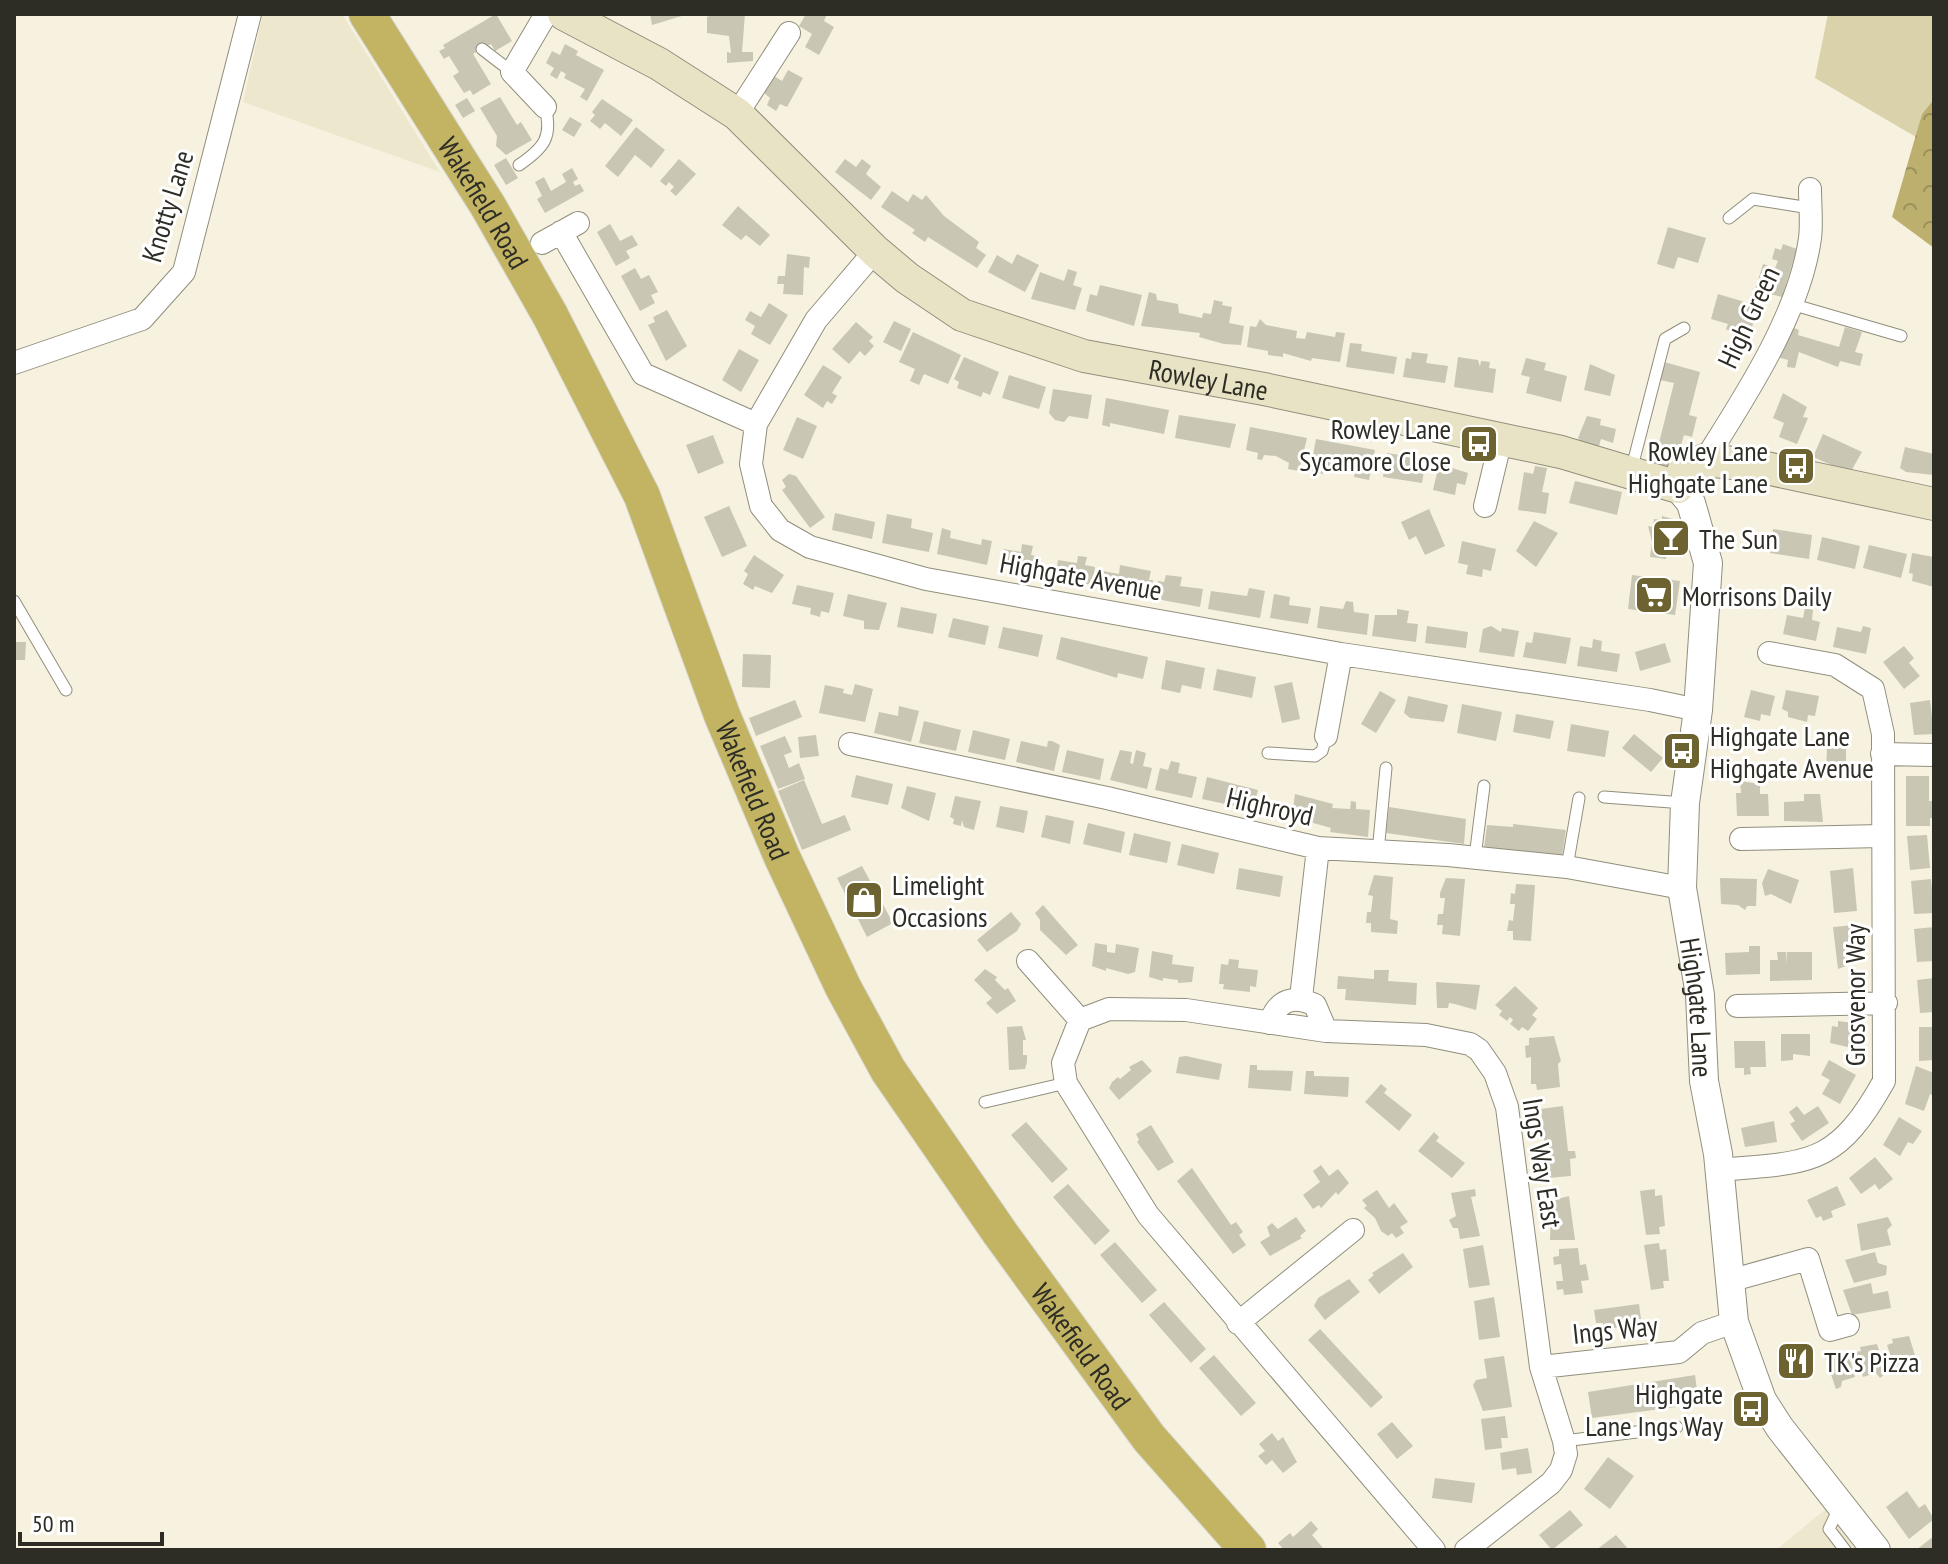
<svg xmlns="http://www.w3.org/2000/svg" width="1948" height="1564" font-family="'PT Sans Narrow',sans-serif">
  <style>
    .built { fill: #ece7cd }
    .grass { fill: #d9d2ab }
    .forest { fill: url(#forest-crowns) }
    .building { fill: #cac6b4 }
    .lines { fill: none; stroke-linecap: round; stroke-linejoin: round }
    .service-casing { stroke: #918e7c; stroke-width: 13 }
    .minor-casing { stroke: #918e7c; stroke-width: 24 }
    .tertiary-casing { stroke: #918e7c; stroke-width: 30 }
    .secondary-casing { stroke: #918e7c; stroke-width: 34 }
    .trunk-casing { stroke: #d9d9d8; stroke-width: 38 }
    .service { stroke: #fff; stroke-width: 11 }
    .minor { stroke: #fff; stroke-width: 22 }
    .tertiary { stroke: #fff; stroke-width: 28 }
    .secondary { stroke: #e8e3c4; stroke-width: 32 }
    .trunk { stroke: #c2b462; stroke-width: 36 }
    .labels { text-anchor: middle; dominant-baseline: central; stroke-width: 6; stroke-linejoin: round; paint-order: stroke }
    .street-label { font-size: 28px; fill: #2e2d25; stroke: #fff }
    .poi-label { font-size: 28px; fill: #2e2d25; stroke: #fff; text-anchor: start }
  </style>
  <defs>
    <pattern id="forest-crowns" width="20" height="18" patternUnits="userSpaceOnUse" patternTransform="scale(2)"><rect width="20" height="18" fill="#bdb06f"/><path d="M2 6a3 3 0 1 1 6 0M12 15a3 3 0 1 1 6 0" fill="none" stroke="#9a905b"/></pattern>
  </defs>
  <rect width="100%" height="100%" fill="#f6f2df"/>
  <!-- built -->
  <path class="built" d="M263,14H342L440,172L243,102Z
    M1827,1508L1858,1550H1776Z"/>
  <!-- grass -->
  <path class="grass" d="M1828,14H1934V99L1922,114L1916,137L1815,78Z"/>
  <!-- forest -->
  <path class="forest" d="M1934,99V248L1892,217L1922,114Z"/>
  <!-- building -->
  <path class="building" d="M496,14L512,41L495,51L491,44L473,54L491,84L473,95L470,90L464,93L453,76L459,72L449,56L444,59L439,51L445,48L443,45Z
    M650,14H684L685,15L652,25Z
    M713,14H745L742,52H753V61L727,63V52L731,53L729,36L707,33V17Z
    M806,14H827L824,21L834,27L819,55L805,47L812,34L799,26Z
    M565,44L578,51L576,55L604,70L587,101L580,97L585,89L564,78L566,74L561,71L557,79L550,75L554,68L546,63L552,51L560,55Z
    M788,70L803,78L787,107L780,104L776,111L767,105L770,98L764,93L774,76L782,81Z
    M500,97L517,125L521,122L532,140L506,155L496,146L497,136L480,108Z
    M467,98L475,111L463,118L455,105Z
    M602,99L633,120L621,136L605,123L600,129L590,121L595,115L592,112Z
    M570,117L582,124L574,137L562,130Z
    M636,127L665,150L651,168L635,155L618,177L605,166Z
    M506,158L518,178L506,185L494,165Z
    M679,159L696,174L676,196L670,191L674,187L669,182L666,186L660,181Z
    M845,159L856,167L862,159L871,166L866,174L881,187L871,200L835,172Z
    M572,168L578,179L573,182L575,186L580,184L584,191L545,213L537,199L542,196L535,182L544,177L551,191L566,182L562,174Z
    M892,191L908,202L913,194L922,200L926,195L944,216L979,242L976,248L986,255L977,268L928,237L925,242L912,233L915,230L881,207Z
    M738,206L770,235L760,246L746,235L741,240L722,225Z
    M610,224L620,241L632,235L638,245L626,251L630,258L616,266L597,232Z
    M1668,227L1706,238L1698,263L1678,257L1674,269L1657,264Z
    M1783,244L1797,249L1782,297L1755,290L1763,264L1775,268L1778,261L1772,259L1775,248L1781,250Z
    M787,254L810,257L809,268L804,267L803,295L783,294L784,284H777L778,276H785Z
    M1017,254L1039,265L1025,292L988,272L997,255L1012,264Z
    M635,268L641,279L649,275L658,292L651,295L655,303L640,311L621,276Z
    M1068,269L1077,272L1073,285L1082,288L1075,310L1031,299L1040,272L1064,281Z
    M1100,285L1142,295L1134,326L1086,311L1090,294L1097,296Z
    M1149,292L1156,294L1157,300L1178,304L1179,313L1202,318L1203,313L1211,314L1214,300L1223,302L1222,305L1232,307L1229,323L1244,326L1241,345L1224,344L1199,337L1200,333L1141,326Z
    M1718,294L1758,306L1751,331L1739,327L1733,334L1726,329L1728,324L1711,319Z
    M769,303L788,315L770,345L751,334L755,326L745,320L750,311L761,317Z
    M667,310L687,346L666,361L648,325L655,322L653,317Z
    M1260,319L1266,325L1297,331L1296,338L1305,339L1307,332L1335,337L1336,332L1345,333L1340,362L1312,358L1311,361L1283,353V357L1268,355V351L1247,347L1250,326L1256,327Z
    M894,321L911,329L901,351L883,342Z
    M856,322L873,337L869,341L874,346L865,356L860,351L849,364L832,349Z
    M1791,327L1799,330L1798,335L1839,347L1845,327L1862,332L1855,352L1863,354L1860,366L1840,361L1838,367L1799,352L1795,368L1787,367L1788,360L1777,357Z
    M913,332L961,355L948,384L924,374L919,385L910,381L915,369L899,362Z
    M1350,343L1362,344L1361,351L1397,357L1394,374L1346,367Z
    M739,349L759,360L741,392L722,380Z
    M1412,352L1428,354L1426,363L1448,366L1445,383L1403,377L1406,358L1411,359Z
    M964,357L999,372L990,395L983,392L981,397L957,388L959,382L954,379Z
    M1458,357L1478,360L1480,367L1481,361L1490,362L1489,368L1496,369L1493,393L1454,387Z
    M1526,358L1546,363L1544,370L1567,376L1561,402L1526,393L1530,377L1521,375Z
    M1664,362L1700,372L1689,415L1697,417L1692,437L1684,435L1674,469L1654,463L1674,383L1660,380Z
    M1590,364L1615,375L1610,396L1584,390Z
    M823,365L842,377L832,393L837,396L832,404L827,401L823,408L804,395Z
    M1009,375L1046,387L1039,409L1002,398Z
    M1053,389L1092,395L1088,419L1069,416L1064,422L1055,420L1049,413Z
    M1783,393L1807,407L1803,417L1808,418L1797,444L1779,437L1784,423L1773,418Z
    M1106,398L1169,410L1164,434L1110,423V427L1102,425Z
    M1179,415L1236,424L1230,448L1175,438Z
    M1587,416L1601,419L1600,425L1616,429L1613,443L1601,439L1599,446L1581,442L1578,438Z
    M797,417L817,426L803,459L783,450Z
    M1250,427L1307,438L1299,471L1288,469L1289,463L1276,456L1264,455L1262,460L1257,459L1258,453L1246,450Z
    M1823,434L1862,452L1850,473L1813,457Z
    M713,435L724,463L698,474L686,445Z
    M1316,439L1375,450L1369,480L1354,477L1355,471L1340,468L1324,470L1323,474L1310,471Z
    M1905,447L1934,454V475L1906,472L1900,468Z
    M1387,453L1426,459L1422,483L1383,477Z
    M1439,464L1468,473L1465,485L1457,483L1455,495L1433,490Z
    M1535,466L1547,468L1542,492L1549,493L1546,514L1518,510L1524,472L1533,474Z
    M789,474L796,476L825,517L810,528L782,490L786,487L782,480Z
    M1575,481L1622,492L1617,515L1569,503Z
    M729,506L747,546L722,557L704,517Z
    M1429,509L1445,546L1425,555L1416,536L1409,540L1401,522Z
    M835,513L875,522L872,539L832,530Z
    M887,514L912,519L911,528L933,533L929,552L882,543Z
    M1662,516L1690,524L1696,552L1667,550L1666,559L1650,557L1652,542L1648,526L1653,527L1654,519L1662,520Z
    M1534,521L1558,533L1536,567L1516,551Z
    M942,528L951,531L950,538L981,545L982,539L992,541L987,565L937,554Z
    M1773,529L1812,535L1809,559L1770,553Z
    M1822,537L1860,546L1855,569L1817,560Z
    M1462,541L1496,549L1491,571L1483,569L1482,577L1466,574L1468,565L1458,563Z
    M1022,544L1033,546L1031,555L1040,557L1037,574L1001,566L1004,549L1021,552Z
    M1869,545L1907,554L1901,578L1863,568Z
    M1912,553L1934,557V587L1912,581L1913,574L1909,573Z
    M754,555L784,575L772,593L755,586L753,590L743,584L748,574L744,571Z
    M1078,556L1087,557L1085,565L1095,567L1092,585L1055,578L1058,560L1077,563Z
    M1120,565L1151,571L1149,580H1153L1150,598L1100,588L1103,571L1119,574Z
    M1166,575L1182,577L1180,586L1203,589L1200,607L1156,599L1158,581L1164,582Z
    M1632,575L1680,581L1675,615L1628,609Z
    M797,585L834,593L829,613L821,611L820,617L810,614L811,608L792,604Z
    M1249,588L1265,591L1260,618L1208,609L1211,591L1247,596Z
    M848,594L887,603L879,630L864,629V621L843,616Z
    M1274,594L1290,597L1289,605L1311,608L1308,624L1270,618Z
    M1346,601L1353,602L1354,612L1369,614L1367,635L1317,628L1320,606L1343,609Z
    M901,607L937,614L933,634L897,627Z
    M1805,608L1813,610L1812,620L1820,622L1816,641L1783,634L1787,615L1803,618Z
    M1397,609L1409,611L1407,623L1418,624L1416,642L1372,636L1375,615H1397Z
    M953,618L989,626L985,645L948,637Z
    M1427,626L1468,632L1466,648L1425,643Z
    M1491,626L1501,632L1502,628L1519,631L1514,657L1479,652L1483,629Z
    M1863,626L1871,628L1866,654L1833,647L1837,627L1861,632Z
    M1003,627L1043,635L1038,657L998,648Z
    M1534,632L1571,638L1566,664L1523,657L1526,642L1532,643Z
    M1061,637L1148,657L1143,679L1118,673L1117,678L1056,659Z
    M1593,639L1602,641L1601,651L1620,654L1617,672L1577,666L1580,646L1592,648Z
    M14,642H26L25,660H14Z
    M1665,643L1671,662L1640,671L1635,652Z
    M1904,646L1914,658L1909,663L1920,676L1904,689L1883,662Z
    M743,654L771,655L770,688L742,687Z
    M1166,660L1205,668L1201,689L1182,685L1180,693L1161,689Z
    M1217,669L1256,677L1252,698L1213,690Z
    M1292,682L1300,719L1282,723L1274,686Z
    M855,684L873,689L865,722L819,713L825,685L844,689L843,693L852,695Z
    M1751,690L1775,696L1770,716L1761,714L1760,721L1744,717Z
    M1786,690L1819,696L1815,716L1808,715L1807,722L1788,717V712L1782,709Z
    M1380,691L1396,700L1376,733L1361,724Z
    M1408,696L1448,705L1444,722L1410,718L1404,713Z
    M795,700L802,717L756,736L749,718Z
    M1930,700L1934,734L1914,735L1910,703Z
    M1462,704L1502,712L1496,741L1457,733Z
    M899,706L919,711L911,742L874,733L879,712L898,716Z
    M1516,714L1554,721L1550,739L1513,732Z
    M924,721L961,730L956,751L919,743Z
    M1571,724L1609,731L1605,757L1567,751Z
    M973,730L1010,739L1005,760L968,752Z
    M1833,731H1850V741H1846V774H1826L1827,749H1818V740H1833Z
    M1634,734L1663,758L1651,772L1622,748Z
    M816,735L819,756L800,758L798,737Z
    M785,736L792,752L784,755L789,768L799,763L805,779L778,789L760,746Z
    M1021,741L1047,747L1048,741H1052L1060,745L1054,771L1016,762Z
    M1067,750L1104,759L1100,780L1062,772Z
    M1120,750L1132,752L1130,763L1133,764L1136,750L1146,753L1143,766L1152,768L1147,789L1110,780Z
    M1171,761L1180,763L1178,773L1197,777L1192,798L1155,790L1160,768L1168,770Z
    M856,775L893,784L888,805L851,797Z
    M1906,776H1929V801H1934V818H1930V826H1906Z
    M1207,777L1258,790L1253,810L1202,799Z
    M804,780L822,824L845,815L851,830L802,850L778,791Z
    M1740,781L1760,784V794H1768L1769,816H1737L1736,793H1741Z
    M907,786L936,793L929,821L901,808Z
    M1295,794L1333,804L1332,808L1350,809L1351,801L1356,802V809L1370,810L1368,837L1330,832L1331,828L1292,817Z
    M1804,794H1820L1823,822L1784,821V802L1804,801Z
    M955,796L981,801L974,830L964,827L962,820L961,826L953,824L954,819L950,817Z
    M1000,806L1028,811L1024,833L996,827Z
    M1389,807L1466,819L1464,844L1386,833Z
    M1046,815L1074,821L1070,844L1041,837Z
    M1088,823L1125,832L1121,853L1083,844Z
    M1513,824L1566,830L1562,856L1484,848L1487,825L1513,827Z
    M1134,833L1171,842L1167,863L1129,855Z
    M1927,835L1930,868L1910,870L1907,836Z
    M1182,844L1219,853L1214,874L1177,865Z
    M862,866L893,923L867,937L837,878Z
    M1239,868L1283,876L1280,897L1236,889Z
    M1853,868L1857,911L1834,913L1830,871Z
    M1768,869L1799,880L1791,904L1771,894L1765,896L1762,883Z
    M1374,875L1393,877L1390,919L1398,921L1397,934L1371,932V923H1366L1367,912H1371L1373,896L1368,895Z
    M1446,878L1465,879L1460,936L1442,934L1443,925H1437L1438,914H1443L1445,898H1440V893Z
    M1720,878L1757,879L1756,906H1747L1745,910L1738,905L1721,904Z
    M1931,879L1934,913L1914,914L1911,881Z
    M1516,884L1535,885L1531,941L1513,940V931H1507L1509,920L1513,921L1515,904H1510L1511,893L1515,894Z
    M1043,905L1078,945L1066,955L1040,930V920L1035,913Z
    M1011,912L1021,924L1017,931L987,952L977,940Z
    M1855,925L1860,961L1838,969L1833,927Z
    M1934,927V961L1917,962L1914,929Z
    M1095,943L1107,945V952L1115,953L1116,944L1139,948L1135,972L1128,974L1106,968V971L1092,966Z
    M1749,946H1760V974L1726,975L1725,953L1749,952Z
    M1152,951L1173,955L1172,964L1194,967L1192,982L1178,983V980L1163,978V981L1149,977Z
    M1777,952H1786V964L1787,952H1812V980L1770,981V960H1778Z
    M1229,959L1239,960L1238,968L1258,970L1256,987L1250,986V992L1223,989L1224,984H1219L1221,964L1228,965Z
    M985,969L997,977L995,980L1005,990L1008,988L1016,1001L997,1014L986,1003L992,998L974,980Z
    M1374,970H1389L1388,981L1417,983L1416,1005L1345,1000L1346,989H1337L1338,976L1374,979Z
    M1934,978V1012L1920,1013L1917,980Z
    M1436,982L1480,985L1476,1010L1455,1004L1449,1003L1448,1008H1437Z
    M1515,986L1538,1008L1532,1015L1537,1019L1528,1031L1522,1027L1519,1031L1510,1024L1513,1020L1510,1017L1507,1021L1499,1015L1502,1011L1495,1005Z
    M1838,1021L1860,1024L1857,1049L1830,1043L1832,1026L1838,1027Z
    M1022,1026L1026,1040H1023V1055H1027V1062L1025,1069L1009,1070L1007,1027Z
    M1919,1027H1934V1060L1919,1061Z
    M1781,1034H1810V1056L1793,1054V1060L1781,1061Z
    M1554,1036L1561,1061L1558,1064L1560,1087L1537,1090L1536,1084H1531V1057L1526,1058L1525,1046L1529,1045V1038Z
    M1734,1041H1765L1766,1067H1750L1751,1074L1744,1075V1068H1735Z
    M1186,1056L1222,1064L1219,1080L1176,1073L1179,1057Z
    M1142,1060L1152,1071L1119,1100L1109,1088L1112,1082L1118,1077L1120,1079L1131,1070L1129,1067Z
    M1829,1060L1856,1075L1840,1104L1822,1094L1830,1080L1821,1075Z
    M1250,1065H1257V1070L1293,1071L1291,1091L1248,1088Z
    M1916,1066L1934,1073V1096L1930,1094L1924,1111L1905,1104Z
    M1306,1071H1314V1076L1349,1077L1348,1097L1304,1094Z
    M1381,1084L1387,1089L1384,1093L1412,1115L1399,1131L1365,1102Z
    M1563,1106L1568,1151H1575L1576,1158L1570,1159L1571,1176L1548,1178L1541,1109Z
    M1797,1106L1804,1115L1818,1106L1829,1123L1802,1141L1790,1124L1795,1121L1789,1112Z
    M1899,1117L1922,1131L1913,1144L1908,1142L1900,1156L1883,1145Z
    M1774,1121L1777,1142L1745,1147L1741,1128Z
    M1026,1122L1068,1169L1052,1183L1011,1135Z
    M1151,1125L1174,1162L1158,1171L1137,1142L1139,1140L1136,1134Z
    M1434,1132L1439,1137L1436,1141L1465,1163L1452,1178L1418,1151Z
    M1875,1157L1893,1179L1879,1190L1875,1184L1861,1194L1849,1178Z
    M1321,1165L1329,1176L1338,1169L1349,1183L1338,1195L1336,1192L1321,1208L1319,1205L1313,1209L1303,1195L1320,1182L1313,1171Z
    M1192,1168L1231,1225L1236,1222L1243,1232L1239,1235L1246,1245L1233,1254L1177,1181Z
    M1068,1184L1110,1231L1095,1245L1053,1197Z
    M1837,1186L1846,1205L1831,1211L1833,1217L1823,1221L1821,1216L1816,1218L1807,1200Z
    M1475,1189L1476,1196L1471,1197L1480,1236L1460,1239L1458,1228H1453L1449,1220L1456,1216L1451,1193Z
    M1655,1189V1196L1662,1195L1665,1226L1659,1227L1660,1234L1646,1235L1640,1191Z
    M1377,1190L1389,1208L1394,1203L1408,1222L1400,1227L1404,1233L1396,1238L1392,1233L1388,1236L1381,1231L1375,1218L1364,1208L1367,1206L1362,1200Z
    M1569,1196L1575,1240H1550L1551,1213H1546L1545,1202Z
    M1296,1217L1306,1231L1300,1236L1302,1238L1270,1256L1260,1242L1270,1236L1267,1227L1272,1223L1278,1229Z
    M1888,1217L1892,1225L1887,1230L1891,1245L1861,1251L1857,1224Z
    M1115,1242L1157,1290L1142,1303L1100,1255Z
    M1659,1243L1660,1250L1666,1249L1669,1281H1663L1664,1288L1651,1290L1644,1245Z
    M1483,1245L1490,1285L1469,1288L1463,1249Z
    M1578,1248L1580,1265L1586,1264L1589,1280L1581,1281L1583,1293L1564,1295L1563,1289L1557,1290L1556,1281H1563L1561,1264L1554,1265L1553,1257L1559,1256V1249Z
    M1875,1252L1878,1263L1887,1266L1886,1275L1854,1283L1845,1260Z
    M1403,1253L1413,1267L1379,1294L1368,1280L1374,1275L1372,1273Z
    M1349,1279L1360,1292L1325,1320L1314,1306L1318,1298Z
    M1871,1283L1873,1294L1888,1291L1891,1308L1852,1315L1843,1290Z
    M1494,1297L1500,1337L1479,1340L1474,1301Z
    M1164,1302L1206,1349L1191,1363L1149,1315Z
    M1639,1304L1641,1319H1634L1635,1326L1603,1329V1323H1596L1594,1310Z
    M1320,1329L1383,1397L1371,1408L1308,1340Z
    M1909,1336L1918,1365L1910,1370L1906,1366L1895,1369L1887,1345L1893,1343L1892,1339Z
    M1877,1344L1886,1373L1880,1378L1876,1373L1863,1377L1856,1352L1861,1351L1860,1347Z
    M1841,1351L1843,1354L1848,1353L1855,1377L1842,1381L1841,1387L1836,1389L1825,1357Z
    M1214,1355L1256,1403L1241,1416L1199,1368Z
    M1504,1356L1512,1407L1483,1411L1473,1385L1476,1380L1487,1378L1484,1359Z
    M1695,1375L1699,1404L1592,1418L1588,1392Z
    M1505,1416L1508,1438H1501L1502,1448L1485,1450L1481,1419Z
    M1392,1422L1413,1446L1397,1459L1377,1434Z
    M1272,1433L1278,1441L1283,1437L1297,1462L1283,1473L1272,1460L1266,1465L1258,1456L1265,1451L1259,1444Z
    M1528,1448L1532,1473L1517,1475L1516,1468L1502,1470L1500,1453Z
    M1608,1457L1634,1476L1610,1509L1584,1489Z
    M1435,1478L1475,1483L1472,1503L1432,1498Z
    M1907,1491L1919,1508L1925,1504L1934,1519L1909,1539L1886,1507Z
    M1570,1510L1583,1525L1552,1550L1539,1535Z
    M1311,1521L1318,1529L1312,1535L1323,1548L1320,1550H1284L1278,1543L1290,1533L1293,1537Z
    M1616,1535L1629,1550H1596Z
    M1934,1536V1550H1916Z"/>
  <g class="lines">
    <defs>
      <path id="service" d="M482,49L512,72
        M519,165C544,148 553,137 545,107
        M1729,218L1753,199L1810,208
        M1791,304L1901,336
        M1631,471L1665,339L1684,328
        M14,601L66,690
        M1268,753L1315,756L1322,751L1326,736
        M1604,797L1684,803
        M1378,852L1386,768
        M1475,857L1484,786
        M1567,867L1579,798
        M985,1102L1066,1083
        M1564,1441L1677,1427
        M1840,1506L1829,1529L1845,1550"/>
      <path id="minor" d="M545,107L512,72L546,14
        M737,114L789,33
        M561,232L643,374L756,424
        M542,243L578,223
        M875,251L816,320L756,424L751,464L761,506L780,530L810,547L926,579L1341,654L1650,700L1698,710
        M14,363L142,319L184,272L250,14
        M1705,460C1745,397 1800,313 1810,238C1812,223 1810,205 1810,189
        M1485,506L1501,439
        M1326,736L1341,654
        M850,744L1107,798L1318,848L1448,855L1567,867L1682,888
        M1882,754L1934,755
        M1741,839L1882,836
        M1028,961L1080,1020
        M1301,998L1318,848
        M1737,1006L1886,1003
        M1270,1023C1278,999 1294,995 1315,1005L1326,1031
        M1719,1170C1810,1162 1836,1167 1884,1081L1883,734L1873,689L1835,665L1769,653
        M1729,1281L1808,1259L1830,1330L1848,1325
        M1238,1323L1353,1230
        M1541,1367L1679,1352L1702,1333L1734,1322
        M1434,1550L1148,1215L1066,1083L1063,1063L1080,1020L1109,1009L1186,1010L1326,1031L1426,1035L1470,1044L1479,1050L1495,1073L1507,1107L1541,1367L1564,1441L1566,1454L1561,1470L1551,1483L1466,1550"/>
      <g id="tertiary">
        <path id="s1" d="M1678,487L1691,503L1708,563L1698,710L1685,803L1682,888L1700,995L1704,1081L1718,1154L1734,1322L1762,1400L1780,1428L1876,1550"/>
      </g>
      <g id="secondary">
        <path id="s2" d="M564,14L659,64L737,114L875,251L907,278L962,315L1084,356L1264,389L1561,452L1678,487L1684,469L1705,460L1752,465L1934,504"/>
      </g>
      <g id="trunk">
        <path id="s3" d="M367,14L488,206L550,315L642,496L722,715L782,857L843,987L888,1070L1000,1233L1149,1438L1248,1550"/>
      </g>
    </defs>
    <!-- service casing -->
    <use href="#service" class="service-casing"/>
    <!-- minor casing -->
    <use href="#minor" class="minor-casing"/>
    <!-- tertiary casing -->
    <use href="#tertiary" class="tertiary-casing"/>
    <!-- secondary casing -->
    <use href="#secondary" class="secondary-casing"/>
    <!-- trunk casing -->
    <use href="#trunk" class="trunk-casing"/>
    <!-- service -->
    <use href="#service" class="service"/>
    <!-- minor -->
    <use href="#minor" class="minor"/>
    <!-- tertiary -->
    <use href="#tertiary" class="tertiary"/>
    <!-- secondary -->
    <use href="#secondary" class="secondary"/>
    <!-- trunk -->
    <use href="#trunk" class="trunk"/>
  </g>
  <!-- icons -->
  <defs>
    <symbol id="bus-square" viewBox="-11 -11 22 22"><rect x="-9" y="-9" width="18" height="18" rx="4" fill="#6d6330" stroke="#fff"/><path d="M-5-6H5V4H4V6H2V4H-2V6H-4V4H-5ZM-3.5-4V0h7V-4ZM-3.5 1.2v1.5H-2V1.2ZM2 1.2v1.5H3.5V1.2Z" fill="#fff"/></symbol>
    <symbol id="bar-square" viewBox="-11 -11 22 22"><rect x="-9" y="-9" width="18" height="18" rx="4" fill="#6d6330" stroke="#fff"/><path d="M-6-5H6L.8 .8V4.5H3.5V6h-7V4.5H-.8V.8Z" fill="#fff"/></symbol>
    <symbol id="supermarket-square" viewBox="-11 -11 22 22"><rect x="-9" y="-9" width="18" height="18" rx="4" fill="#6d6330" stroke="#fff"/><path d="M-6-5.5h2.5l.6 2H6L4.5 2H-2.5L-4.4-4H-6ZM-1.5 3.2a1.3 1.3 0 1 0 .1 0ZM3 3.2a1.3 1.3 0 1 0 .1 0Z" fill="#fff"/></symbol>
    <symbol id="shop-square" viewBox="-11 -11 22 22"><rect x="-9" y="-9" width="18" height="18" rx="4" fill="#6d6330" stroke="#fff"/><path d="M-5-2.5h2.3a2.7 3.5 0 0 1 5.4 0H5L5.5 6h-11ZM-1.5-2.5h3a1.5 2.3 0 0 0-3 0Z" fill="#fff"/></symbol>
    <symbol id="restaurant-square" viewBox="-11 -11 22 22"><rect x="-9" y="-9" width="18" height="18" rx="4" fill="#6d6330" stroke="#fff"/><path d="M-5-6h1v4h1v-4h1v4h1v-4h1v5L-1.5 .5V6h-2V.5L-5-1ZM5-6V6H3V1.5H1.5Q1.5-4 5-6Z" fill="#fff"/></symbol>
  </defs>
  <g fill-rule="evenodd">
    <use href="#bus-square" x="1457" y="422" width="44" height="44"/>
    <use href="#bus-square" x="1774" y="444" width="44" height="44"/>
    <use href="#bar-square" x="1649" y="516" width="44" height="44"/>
    <use href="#supermarket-square" x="1632" y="573" width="44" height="44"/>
    <use href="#bus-square" x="1660" y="729" width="44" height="44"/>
    <use href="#shop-square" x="842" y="878" width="44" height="44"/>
    <use href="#restaurant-square" x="1774" y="1339" width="44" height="44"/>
    <use href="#bus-square" x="1729" y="1387" width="44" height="44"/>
  </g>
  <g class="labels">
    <!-- street labels -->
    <g class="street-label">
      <text stroke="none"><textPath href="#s3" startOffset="222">Wakefield Road</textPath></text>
      <text transform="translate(167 206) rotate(-73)">Knotty Lane</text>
      <text transform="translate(1748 317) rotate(-65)">High Green</text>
      <text stroke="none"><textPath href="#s2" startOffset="758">Rowley Lane</textPath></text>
      <text transform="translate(1081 576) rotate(10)">Highgate Avenue</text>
      <text stroke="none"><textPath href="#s3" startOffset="870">Wakefield Road</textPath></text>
      <text transform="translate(1270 806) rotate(13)">Highroyd</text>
      <text transform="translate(1854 995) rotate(-90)">Grosvenor Way</text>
      <text stroke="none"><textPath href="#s1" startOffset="530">Highgate Lane</textPath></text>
      <text transform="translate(1543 1163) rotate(81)">Ings Way East</text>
      <text transform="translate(1615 1329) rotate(-6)">Ings Way</text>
      <text stroke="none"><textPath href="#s3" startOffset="1518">Wakefield Road</textPath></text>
    </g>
    <!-- poi labels -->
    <g class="poi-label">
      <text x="1451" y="428" text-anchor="end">Rowley Lane<tspan x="1451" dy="32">Sycamore Close</tspan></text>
      <text x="1768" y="450" text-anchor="end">Rowley Lane<tspan x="1768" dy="32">Highgate Lane</tspan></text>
      <text x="1699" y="538">The Sun</text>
      <text x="1682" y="595">Morrisons Daily</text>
      <text x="1710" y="735">Highgate Lane<tspan x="1710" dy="32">Highgate Avenue</tspan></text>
      <text x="892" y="884">Limelight<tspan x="892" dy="32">Occasions</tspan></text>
      <text x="1824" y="1361">TK's Pizza</text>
      <text x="1723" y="1393" text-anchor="end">Highgate<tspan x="1723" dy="32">Lane Ings Way</tspan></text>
    </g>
  </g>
  <!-- border -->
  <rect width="1948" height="1564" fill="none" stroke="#2e2d25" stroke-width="32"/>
  <!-- scale -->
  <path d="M20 1532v12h142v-12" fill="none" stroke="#2e2d25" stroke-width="4"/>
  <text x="32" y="1532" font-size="24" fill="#2e2d25" stroke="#ffffff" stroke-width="6" paint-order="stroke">50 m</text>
</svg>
